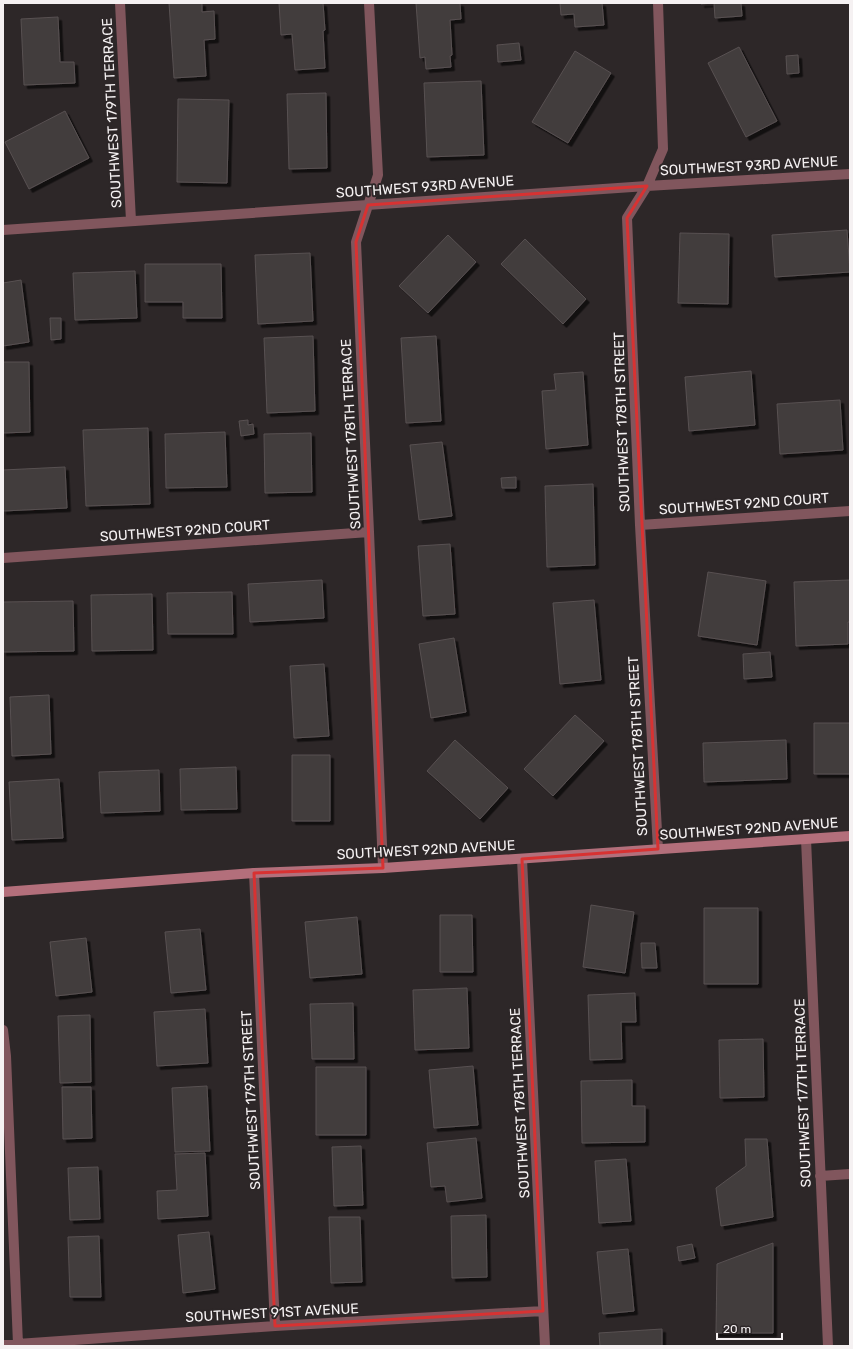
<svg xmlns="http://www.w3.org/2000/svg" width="853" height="1349" font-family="Rubik,sans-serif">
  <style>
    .building { fill: #423c3c; stroke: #585152; filter: url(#shadow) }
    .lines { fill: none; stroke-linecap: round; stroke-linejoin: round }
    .street { stroke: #81565d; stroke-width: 10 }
    .secondary { stroke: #b36f7b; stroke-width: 10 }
    .marked { fill: none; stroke: #d83232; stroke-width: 3; stroke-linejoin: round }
    .labels { text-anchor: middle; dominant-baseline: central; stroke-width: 4; stroke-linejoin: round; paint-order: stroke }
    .street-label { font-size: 14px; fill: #f5f1f2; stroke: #2d2728 }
  </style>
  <defs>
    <filter id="shadow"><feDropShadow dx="3.5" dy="3.5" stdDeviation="0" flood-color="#0009"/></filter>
  </defs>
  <rect width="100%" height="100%" fill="#2d2728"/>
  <!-- building -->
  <path class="building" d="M169,3H202V12L214,11L215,39L204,40L206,76L174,78Z
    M279,3H323L325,30L323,31L325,68L295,70L292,34L281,35Z
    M416,3H460L461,19L450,20L452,55L450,56L451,67L426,69L425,57L420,58Z
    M560,3H602L604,25L575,27L574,14L561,15Z
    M701,3H741L742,16L715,18L714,3L701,4Z
    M58,17L60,62H74L75,83L24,85L21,19Z
    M519,43L521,60L498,62L497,45Z
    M739,47L777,121L746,137L708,63Z
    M575,51L611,73L568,143L532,122Z
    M798,55L799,73L787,74L786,56Z
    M481,81L484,155L427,157L424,83Z
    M326,93L327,168L289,169L287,94Z
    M178,99L229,100L227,183L177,182Z
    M65,111L89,158L29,189L5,142Z
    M847,230L850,272L775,277L772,235Z
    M680,233L729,234L728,304L678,303Z
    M448,235L476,262L428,313L399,286Z
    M525,239L586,299L563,324L501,264Z
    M310,253L313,321L258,324L255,255Z
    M145,264H221L222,318H183V302H145Z
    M135,271L137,318L75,320L73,273Z
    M21,280L29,342L3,346V283Z
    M50,318H61V339L51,340Z
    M313,336L315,411L267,413L264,338Z
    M436,336L441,421L406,423L401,338Z
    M3,362H29L30,432L3,433Z
    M751,371L755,425L689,431L685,377Z
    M583,372L588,445L546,449L542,391L556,390L554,374Z
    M840,400L843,450L780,454L777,404Z
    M248,420V425L253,424L254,434L241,436L239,421Z
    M148,428L150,504L86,506L83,430Z
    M225,432L227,487L166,488L165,434Z
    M311,433L312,492L265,493L264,434Z
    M442,442L452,516L419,520L410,445Z
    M65,467L67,508L3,511V470Z
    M516,477V488H502L501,478Z
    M593,484L595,565L547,567L545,486Z
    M450,544L455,614L423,616L418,546Z
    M708,572L766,581L757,645L698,636Z
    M322,580L324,618L250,622L248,584Z
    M850,580V622H848V644L796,646L794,582Z
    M232,592L233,634H168L167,593Z
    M152,594L153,650L92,651L91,595Z
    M594,600L601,680L560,684L553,603Z
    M73,601L74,651L3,652V602Z
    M454,638L466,712L431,718L419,644Z
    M770,652L772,677L744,679L743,654Z
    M324,664L329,736L294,738L290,666Z
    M49,695L51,754L12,756L10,697Z
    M575,715L604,741L553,796L524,769Z
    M814,723H850V774H814Z
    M455,740L508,788L480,819L427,771Z
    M786,740L787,779L704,782L703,743Z
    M292,755H330V821H292Z
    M236,767L237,809L181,810L180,769Z
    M159,770L160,811L101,813L99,772Z
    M59,779L63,838L12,840L9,782Z
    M591,905L634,912L625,973L583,967Z
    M704,908H758V984H704Z
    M440,915H472L473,972H440Z
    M357,917L362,974L310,978L305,922Z
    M200,929L206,990L171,993L165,932Z
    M86,938L92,992L56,996L50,942Z
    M641,943H655L657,968H642Z
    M467,988L469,1048L415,1050L413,990Z
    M635,993L636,1022H621L622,1059L590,1060L588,995Z
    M353,1003L354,1059H312L310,1004Z
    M205,1009L208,1063L157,1066L154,1012Z
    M90,1015L91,1082L60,1083L58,1016Z
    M763,1039L764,1097L720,1098L719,1040Z
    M473,1066L478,1125L434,1128L429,1070Z
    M316,1067H366V1135H316Z
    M632,1080V1106H645V1142L582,1143L581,1081Z
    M207,1086L210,1151L175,1152L172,1088Z
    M62,1087H91L92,1138L63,1139Z
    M476,1138L482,1198L447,1202L445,1186L431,1187L427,1143Z
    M745,1139H767L773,1217L721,1226L716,1188L746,1166Z
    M361,1146L363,1205L334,1206L332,1147Z
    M205,1153L208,1216L158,1219L157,1191L177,1190L175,1154Z
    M626,1159L631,1221L599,1223L595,1161Z
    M98,1167L100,1219L70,1220L68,1168Z
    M486,1215L487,1277L452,1278L451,1216Z
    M329,1217H360L362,1282L331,1283Z
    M209,1232L215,1289L183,1293L178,1235Z
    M99,1236L101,1297H70L68,1237Z
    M773,1243V1333H716L717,1264Z
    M692,1244L695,1258L679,1261L677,1247Z
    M628,1249L634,1311L603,1314L597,1252Z
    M662,1329V1346H600L599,1333Z"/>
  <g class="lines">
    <!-- street -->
    <path class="street" d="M120,3L131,221
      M369,3L378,175L356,242L369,532L383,868
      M3,230L647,186L850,174
      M640,525L850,511
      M3,558L369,532
      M806,839L828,1346
      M658,849L640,525L627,218L647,186L663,149L658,3
      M522,859L545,1346
      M254,873L275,1326
      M3,1030L6,1056L18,1344
      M820,1176L850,1174
      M3,1345L275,1326L543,1311"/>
    <!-- secondary -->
    <path class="secondary" d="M3,892L254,873L383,868L850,836"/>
  </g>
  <!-- marked area -->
  <path class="marked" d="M647,186L627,218L658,849L522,859L543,1311L275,1326L254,873L383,868L356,242L368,205Z"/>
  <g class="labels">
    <!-- street labels -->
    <g class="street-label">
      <text transform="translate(112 113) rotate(-93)">SOUTHWEST 179TH TERRACE</text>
      <text transform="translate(749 166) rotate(-3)">SOUTHWEST 93RD AVENUE</text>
      <text transform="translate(425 187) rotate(-4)">SOUTHWEST 93RD AVENUE</text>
      <text transform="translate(622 422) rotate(-92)">SOUTHWEST 178TH STREET</text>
      <text transform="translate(351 434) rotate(-93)">SOUTHWEST 178TH TERRACE</text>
      <text transform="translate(744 504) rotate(-4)">SOUTHWEST 92ND COURT</text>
      <text transform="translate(185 531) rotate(-4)">SOUTHWEST 92ND COURT</text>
      <text transform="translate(638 746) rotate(-93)">SOUTHWEST 178TH STREET</text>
      <text transform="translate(749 829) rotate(-4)">SOUTHWEST 92ND AVENUE</text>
      <text transform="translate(426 850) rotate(-3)">SOUTHWEST 92ND AVENUE</text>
      <text transform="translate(803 1093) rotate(-92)">SOUTHWEST 177TH TERRACE</text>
      <text transform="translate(251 1100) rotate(-93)">SOUTHWEST 179TH STREET</text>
      <text transform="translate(520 1103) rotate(-93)">SOUTHWEST 178TH TERRACE</text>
      <text transform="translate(272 1313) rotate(-3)">SOUTHWEST 91ST AVENUE</text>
    </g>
  </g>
  <!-- border -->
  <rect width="853" height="1349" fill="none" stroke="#f5f1f2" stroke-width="8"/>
  <!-- scale -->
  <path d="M717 1333v6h65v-6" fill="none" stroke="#f5f1f2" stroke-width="2"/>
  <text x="723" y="1333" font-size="12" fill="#f5f1f2" stroke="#2d2728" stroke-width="3" paint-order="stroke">20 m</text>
</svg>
